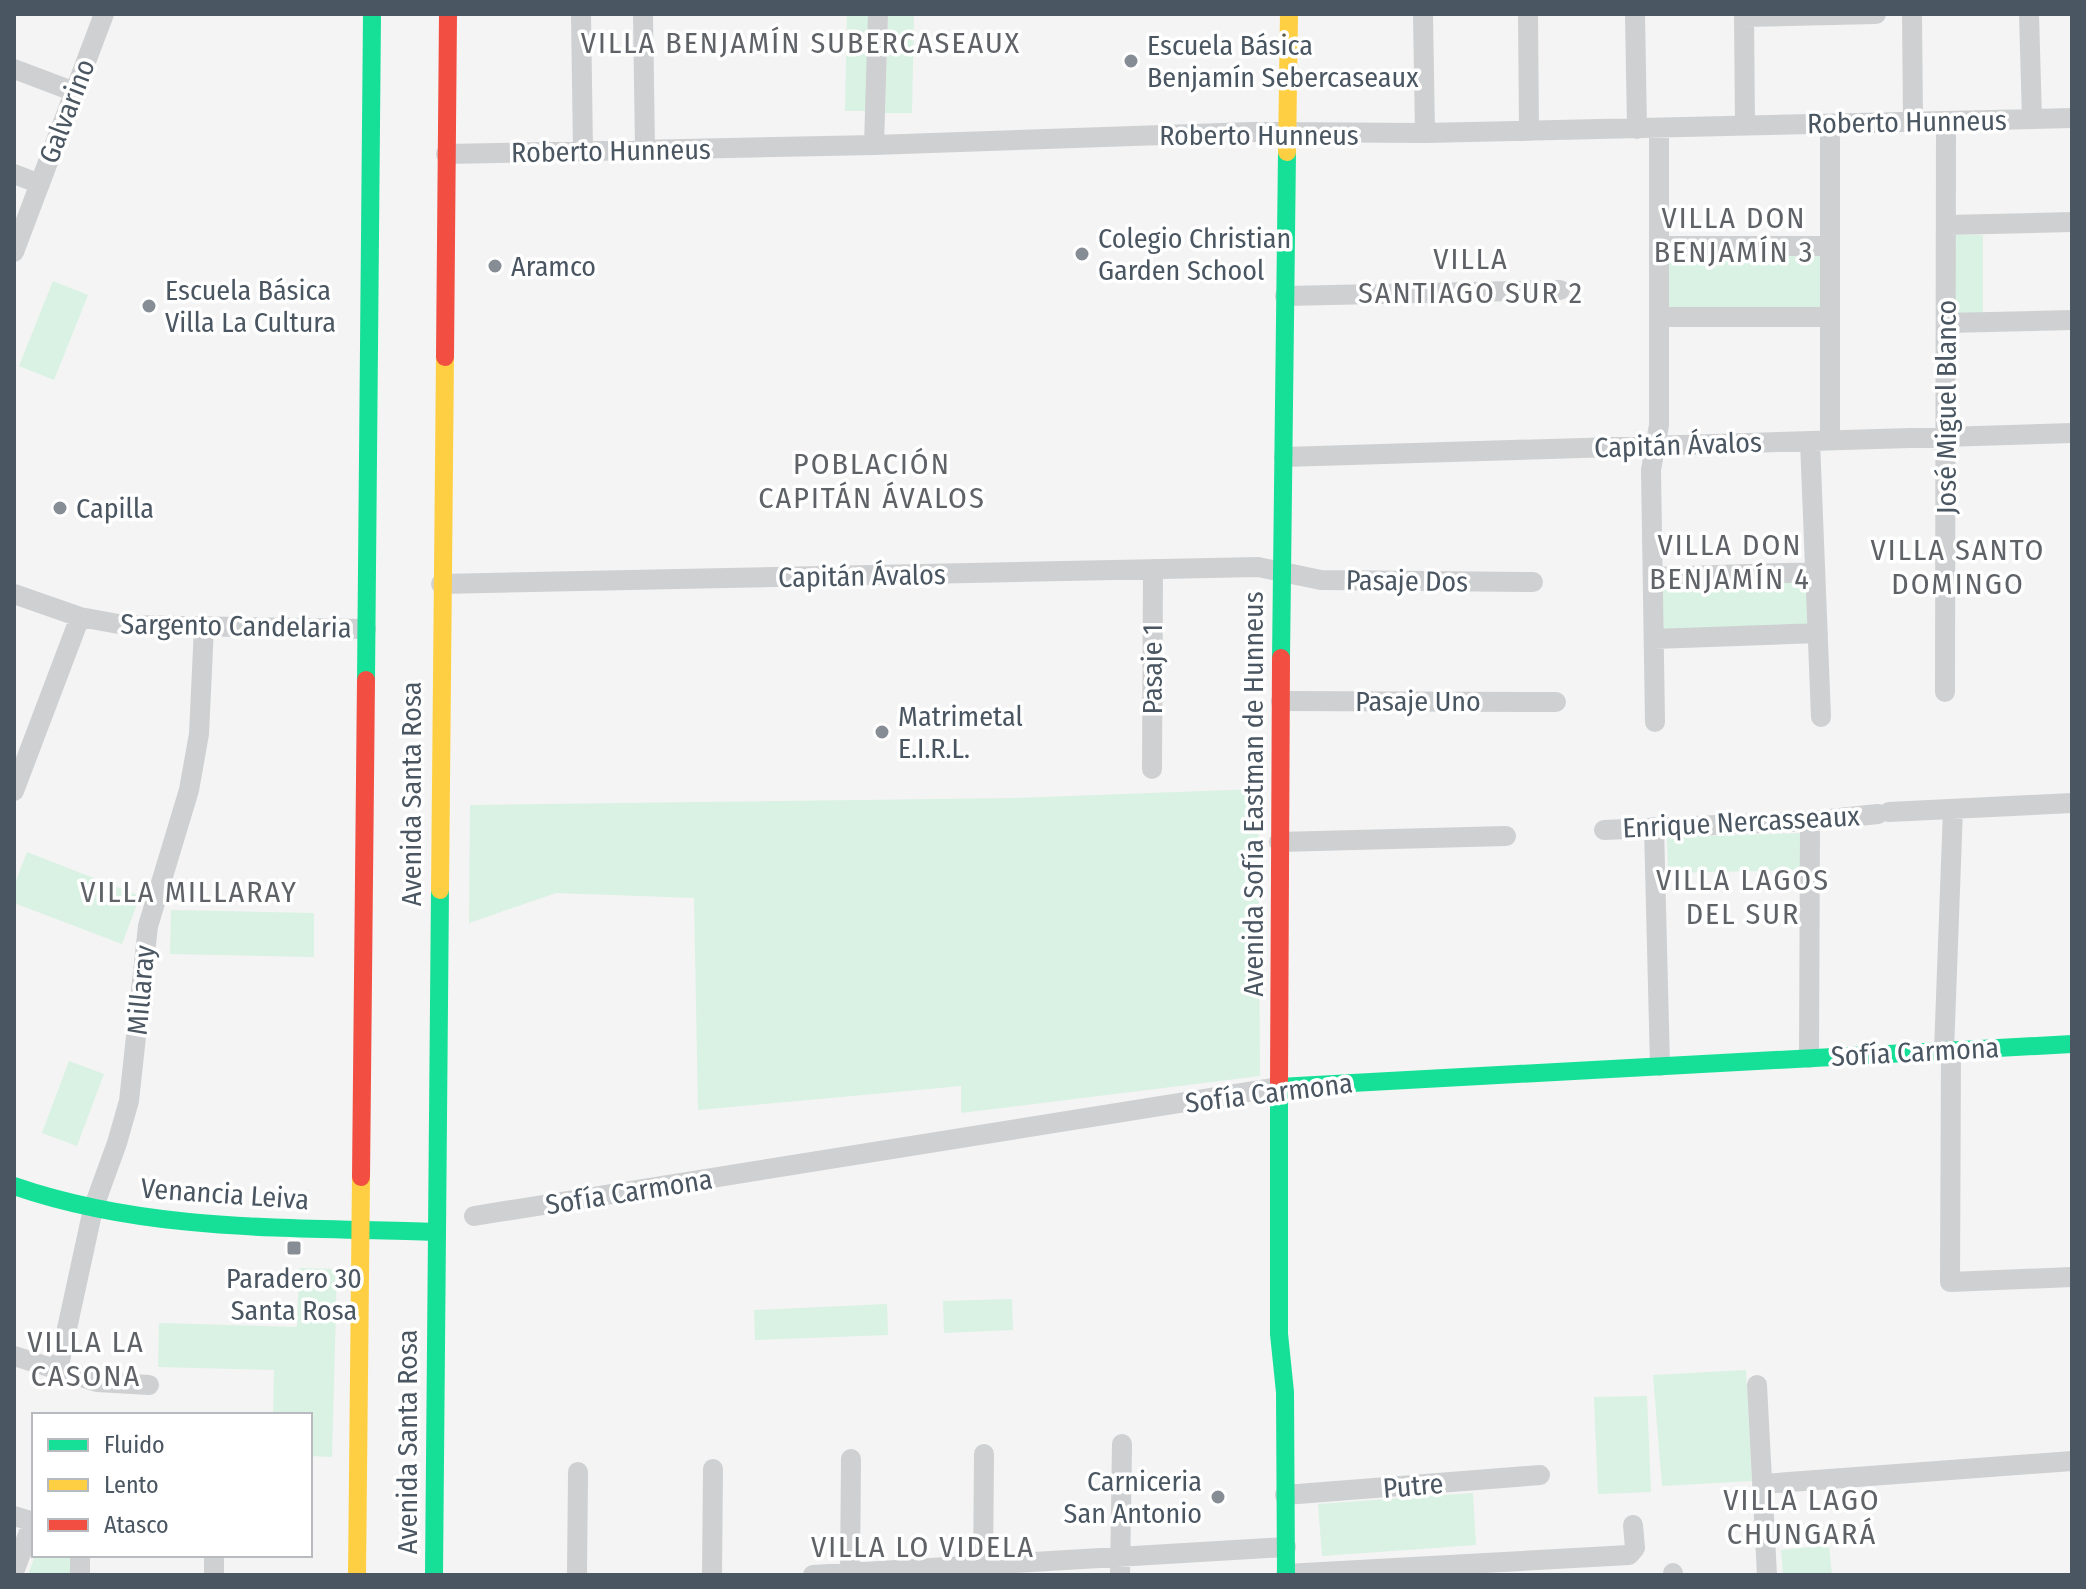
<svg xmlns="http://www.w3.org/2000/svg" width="2086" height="1589" font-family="'Fira Sans Condensed',sans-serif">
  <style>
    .green { fill: #d9f2e3 }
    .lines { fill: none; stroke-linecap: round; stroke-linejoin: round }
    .street { stroke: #ced0d2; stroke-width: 20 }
    .fast { stroke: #16e098; stroke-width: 18 }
    .slow { stroke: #ffcf43; stroke-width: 18 }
    .jam { stroke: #f24e42; stroke-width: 18 }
    .poi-dot { fill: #868d94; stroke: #fff; stroke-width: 3 }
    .labels { text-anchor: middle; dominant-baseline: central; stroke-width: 7; stroke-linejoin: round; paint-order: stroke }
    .poi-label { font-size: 28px; fill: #4a5661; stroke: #fff; text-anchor: start }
    .street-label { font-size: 28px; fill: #4a5661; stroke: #fff }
    .neighbourhood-label { font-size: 30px; letter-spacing: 2px; fill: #5f6368; stroke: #fff }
  </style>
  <rect width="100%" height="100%" fill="#f4f4f4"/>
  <!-- green -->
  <path class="green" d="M847,14H871L868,111H845Z
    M888,14H914L912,113H885Z
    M1950,235H1983V316H1950Z
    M1667,254H1820V312L1668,313Z
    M53,281L88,295L54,380L19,366Z
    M1810,578L1812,628L1662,635V585Z
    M1258,789L1260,1076L961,1113V1086L698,1110L694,898L556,893L469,923L470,805L1014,798Z
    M1804,833L1805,870L1668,873L1667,837Z
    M27,852L140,896L122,944L14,903V886Z
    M171,910L314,913V957L170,954Z
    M69,1061L104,1074L77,1146L42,1133Z
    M299,1268L337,1269L332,1457L310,1456V1415H273L274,1370L158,1367L159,1323L297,1327Z
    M1012,1299L1013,1330L944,1333L943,1301Z
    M887,1304L888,1335L755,1340L754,1310Z
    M1746,1370L1752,1481L1662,1486L1653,1375Z
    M1647,1396L1651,1492L1598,1494L1594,1397Z
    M1473,1493L1476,1545L1322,1556L1318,1504Z
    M1829,1545L1832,1575H1783L1781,1550Z
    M35,1555H71L70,1575H28Z"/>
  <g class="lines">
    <!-- street -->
    <path class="street" d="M581,14L583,151
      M643,14L645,150
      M1423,14L1425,133
      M1528,14L1529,131
      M1635,14L1637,129
      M1744,14L1745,126
      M1912,14L1913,122
      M2029,14L2032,119
      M1744,17L1876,14
      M14,69L75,92
      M874,145L878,14
      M446,154L874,145L1251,132L1425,133L2072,118
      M14,174L40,184
      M1946,225L2072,222
      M1660,246H1830
      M14,252L104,14
      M1285,296L1560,290
      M1659,317H1830
      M1946,323L2072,320
      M1830,440V124
      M1810,441L1821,717
      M1284,457L2072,433
      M1653,577L1815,572
      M441,584L1258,567L1321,580L1533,582
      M14,594L80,617L124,625L366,629
      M1654,639L1818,633
      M1945,692L1946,121
      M1281,701L1556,702
      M1655,722L1651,470L1659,425V128
      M1152,769L1153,569
      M14,791L80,617
      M1889,812L2072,803
      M1654,827L1660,1066
      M1604,830L1810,821L1878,814
      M1279,842L1506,836
      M1951,1050L1950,1282L2072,1277
      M1944,1051L1953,809
      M1809,1058L1810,821
      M474,1216L1279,1087
      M14,1356L97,1382L149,1385
      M58,1370L93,1209L117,1143L129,1101L148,926L189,790L199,734L204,627
      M1757,1385L1767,1575
      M1763,1484L2072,1461
      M1285,1495L1540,1475
      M14,1516L34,1522
      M14,1572L33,1521
      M1673,1573V1575
      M1286,1574L1629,1555L1635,1548L1633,1525
      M80,1575V1555
      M214,1575V1555
      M577,1575L578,1472
      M712,1575L713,1469
      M813,1575L1286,1547
      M850,1575L851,1459
      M983,1575L984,1454
      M1120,1575L1122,1444"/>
    <!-- fast -->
    <path class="fast" d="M1281,658L1287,152
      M366,680L372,14
      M1279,1085V1334L1285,1392L1286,1575
      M1279,1087L2072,1044
      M14,1186C150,1233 294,1227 436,1232
      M434,1575L440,890"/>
    <!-- slow -->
    <path class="slow" d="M1287,152L1289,14
      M440,890L445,357
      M357,1575L361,1177"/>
    <!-- jam -->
    <path class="jam" d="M445,357L448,14
      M1279,1085L1281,658
      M361,1177L366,680"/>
  </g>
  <!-- markers -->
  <g class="poi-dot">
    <circle cx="1131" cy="61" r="8"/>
    <circle cx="1082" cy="254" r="8"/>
    <circle cx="495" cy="266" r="8"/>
    <circle cx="149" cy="306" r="8"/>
    <circle cx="60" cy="508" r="8"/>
    <circle cx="882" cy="732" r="8"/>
    <rect x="286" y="1240" width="16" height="16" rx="4"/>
    <circle cx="1218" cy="1497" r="8"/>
  </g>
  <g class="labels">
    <!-- poi labels -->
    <g class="poi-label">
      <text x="1147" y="45">Escuela Básica<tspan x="1147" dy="32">Benjamín Sebercaseaux</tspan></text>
      <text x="1098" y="238">Colegio Christian<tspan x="1098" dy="32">Garden School</tspan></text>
      <text x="511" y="266">Aramco</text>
      <text x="165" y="290">Escuela Básica<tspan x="165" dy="32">Villa La Cultura</tspan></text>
      <text x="76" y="508">Capilla</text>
      <text x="898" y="716">Matrimetal<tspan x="898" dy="32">E.I.R.L.</tspan></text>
      <text x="294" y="1278" text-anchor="middle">Paradero 30<tspan x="294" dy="32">Santa Rosa</tspan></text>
      <text x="1202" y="1481" text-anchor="end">Carniceria<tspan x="1202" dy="32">San Antonio</tspan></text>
    </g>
    <!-- street labels -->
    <g class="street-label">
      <text transform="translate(67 111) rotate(-69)">Galvarino</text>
      <text transform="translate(1907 122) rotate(-1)">Roberto Hunneus</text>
      <text x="1259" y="135">Roberto Hunneus</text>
      <text transform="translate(611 151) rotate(-1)">Roberto Hunneus</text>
      <text transform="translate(1946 407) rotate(-90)">José Miguel Blanco</text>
      <text transform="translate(1678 445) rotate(-2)">Capitán Ávalos</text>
      <text transform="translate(862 576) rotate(-1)">Capitán Ávalos</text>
      <text transform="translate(1407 581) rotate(1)">Pasaje Dos</text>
      <text transform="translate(236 626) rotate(1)">Sargento Candelaria</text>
      <text transform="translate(1152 669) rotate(-90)">Pasaje 1</text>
      <text x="1418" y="701">Pasaje Uno</text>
      <text transform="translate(411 794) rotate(-90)">Avenida Santa Rosa</text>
      <text transform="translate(1253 794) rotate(-90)">Avenida Sofía Eastman de Hunneus</text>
      <text transform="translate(1741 822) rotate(-3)">Enrique Nercasseaux</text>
      <text transform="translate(141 990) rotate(-85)">Millaray</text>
      <text transform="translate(1915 1052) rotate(-3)">Sofía Carmona</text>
      <text transform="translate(1269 1093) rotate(-7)">Sofía Carmona</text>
      <text transform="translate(629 1192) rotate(-9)">Sofía Carmona</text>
      <text transform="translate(225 1194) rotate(4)">Venancia Leiva</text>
      <text transform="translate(407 1442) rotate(-90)">Avenida Santa Rosa</text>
      <text transform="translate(1413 1486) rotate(-5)">Putre</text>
    </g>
    <!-- neighbourhood labels -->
    <g class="neighbourhood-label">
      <text x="801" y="43">VILLA BENJAMÍN SUBERCASEAUX</text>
      <text x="1734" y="218">VILLA DON<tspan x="1734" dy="34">BENJAMÍN 3</tspan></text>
      <text x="1471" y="259">VILLA<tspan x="1471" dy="34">SANTIAGO SUR 2</tspan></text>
      <text x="872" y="464">POBLACIÓN<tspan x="872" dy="34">CAPITÁN ÁVALOS</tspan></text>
      <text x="1730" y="545">VILLA DON<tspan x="1730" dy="34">BENJAMÍN 4</tspan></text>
      <text x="1958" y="550">VILLA SANTO<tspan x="1958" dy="34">DOMINGO</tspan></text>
      <text x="1743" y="880">VILLA LAGOS<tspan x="1743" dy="34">DEL SUR</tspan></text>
      <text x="189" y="892">VILLA MILLARAY</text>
      <text x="86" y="1342">VILLA LA<tspan x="86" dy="34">CASONA</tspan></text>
      <text x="1802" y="1500">VILLA LAGO<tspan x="1802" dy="34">CHUNGARÁ</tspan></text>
      <text x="923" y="1547">VILLA LO VIDELA</text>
    </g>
  </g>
  <!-- border -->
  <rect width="2086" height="1589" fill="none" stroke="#4a5661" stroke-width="32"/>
  <!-- legend -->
  <rect x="32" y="1413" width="280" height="144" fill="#ffffff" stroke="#b7bbc0" stroke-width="2"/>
  <rect x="48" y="1439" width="40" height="12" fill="#16e098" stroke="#b7bbc0" stroke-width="2"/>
  <text x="104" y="1453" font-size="24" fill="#4a5661">Fluido</text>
  <rect x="48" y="1479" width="40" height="12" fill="#ffcf43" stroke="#b7bbc0" stroke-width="2"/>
  <text x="104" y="1493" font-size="24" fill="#4a5661">Lento</text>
  <rect x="48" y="1519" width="40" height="12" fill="#f24e42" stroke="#b7bbc0" stroke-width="2"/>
  <text x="104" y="1533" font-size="24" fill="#4a5661">Atasco</text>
</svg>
